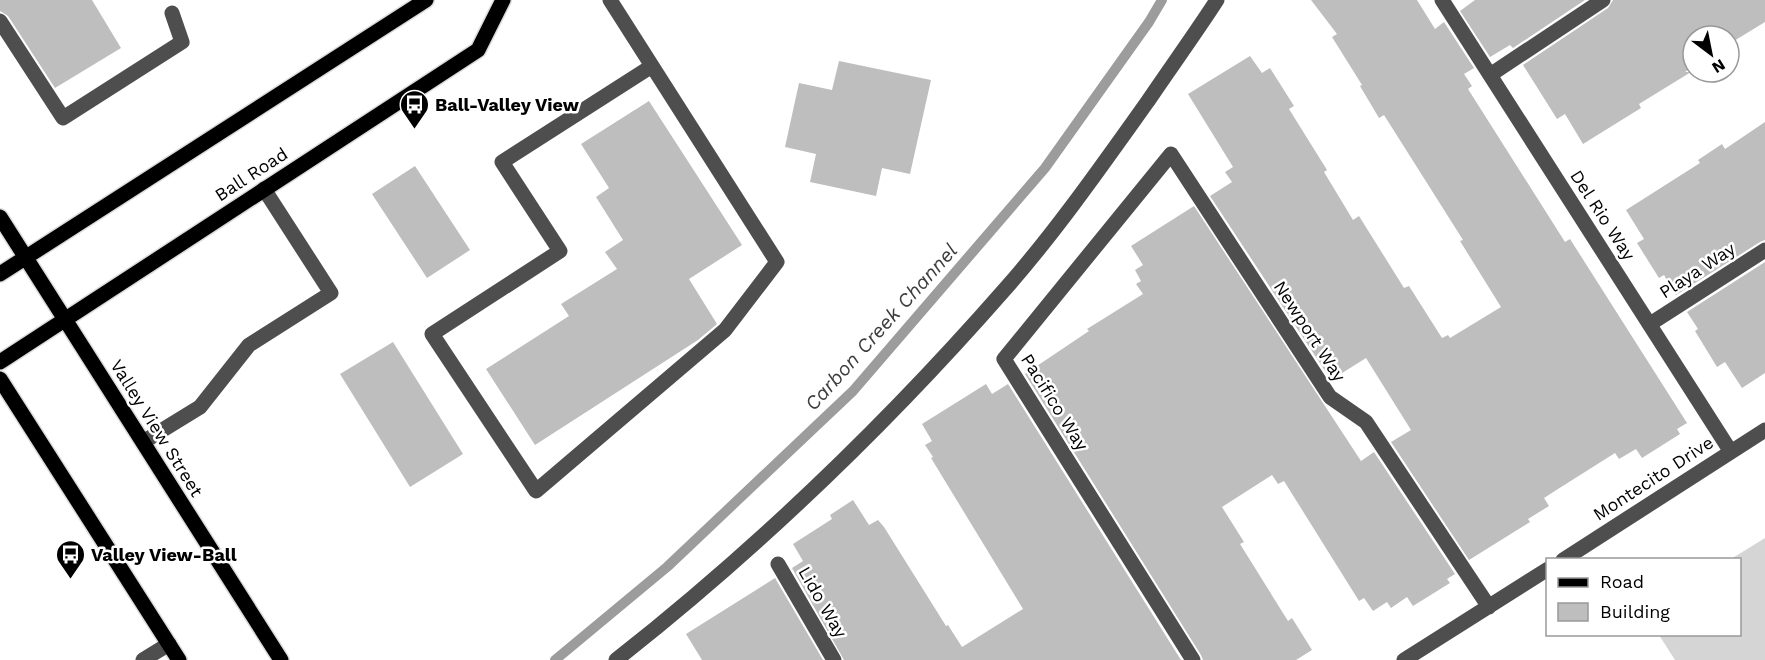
<svg xmlns="http://www.w3.org/2000/svg" width="1765" height="660" font-family="'Work Sans',sans-serif">
  <style>
    .grass { fill: #d5d5d5 }
    .lines { fill: none; stroke-linecap: round; stroke-linejoin: round }
    .stream { stroke: #9c9c9c; stroke-width: 10 }
    .building { fill: #bebebe }
    .major-casing { stroke: #dbdbdb; stroke-width: 18 }
    .minor { stroke: #4e4e4e; stroke-width: 15 }
    .major { stroke: #000; stroke-width: 15 }
    .labels { text-anchor: middle; dominant-baseline: central; stroke-width: 5; stroke-linejoin: round; paint-order: stroke }
    .poi-label { font-size: 18px; font-weight: bold; fill: #000; stroke: #fff; text-anchor: start }
    .street-label { font-size: 18px; fill: #000; stroke: #fff }
    .water-label { font-size: 20px; font-style: italic; fill: #3d3d3d; stroke: #fff }
  </style>
  <rect width="100%" height="100%" fill="#fff"/>
  <!-- grass -->
  <path class="grass" d="M1765,538V660H1675L1659,635L1740,634V560L1731,559Z"/>
  <g class="lines">
    <!-- stream -->
    <path class="stream" d="M555,660L667,567L853,391L1045,168L1149,22L1162,0"/>
  </g>
  <!-- building -->
  <path class="building" d="M0,0H92L121,48L55,88L8,16L0,11Z
    M1311,0H1417L1435,29L1444,22L1474,68L1464,74L1472,86L1468,89L1565,242L1570,239L1687,423L1677,429L1680,434L1642,458L1636,449L1619,459L1615,453L1558,489L1544,498L1549,506L1528,519L1530,522L1469,560L1391,442L1411,430L1366,358L1331,380L1210,196L1232,182L1225,172L1233,167L1188,94L1250,56L1262,73L1270,68L1294,106L1289,109L1327,170L1324,172L1353,220L1359,216L1404,288L1409,286L1442,338L1448,335L1450,338L1501,307L1460,241L1463,240L1384,115L1379,118L1360,86L1362,85L1332,37L1337,34Z
    M1475,0H1585L1513,48L1510,45L1490,57L1460,11Z
    M1613,0H1765V22L1729,44V36H1693V67L1685,72H1691L1639,104L1641,108L1583,144L1565,114L1557,119L1523,65L1608,8Z
    M839,61L931,80L910,174L882,168L876,196L810,182L816,154L785,147L799,83L832,90Z
    M649,101L742,245L689,279L717,324L698,340L535,445L486,369L569,316L561,304L617,269L605,252L623,240L596,197L609,188L581,144Z
    M1765,122V240L1760,242L1676,295L1664,275L1659,278L1637,243L1644,239L1626,210L1700,163L1698,160L1722,144L1725,149Z
    M415,166L470,250L427,278L372,194Z
    M1194,206L1361,461L1374,452L1455,574L1447,579L1450,583L1413,606L1407,597L1391,608L1387,602L1373,611L1364,598L1359,601L1284,481L1278,484L1272,475L1222,507L1244,542L1240,544L1288,621L1292,618L1312,650L1296,660H1203L1201,655L1025,374L1089,331L1087,329L1143,294L1136,284L1141,281L1135,270L1143,265L1131,246Z
    M1765,262V373L1742,388L1725,362L1717,367L1695,331L1698,329L1687,312Z
    M393,342L463,454L410,487L340,374Z
    M986,384L992,394L1008,384L1181,660H844L792,568L803,561L793,544L832,519L830,515L853,500L869,525L878,520L884,527L946,626L948,625L962,647L1023,609L931,458L933,457L925,445L932,441L922,424Z
    M775,578L823,660H702L686,634Z"/>
  <g class="lines">
    <defs>
      <path id="major" d="M0,217L281,660
        M0,274L426,0
        M0,362L478,50L503,0
        M0,379L179,660"/>
    </defs>
    <!-- major casing -->
    <use href="#major" class="major-casing"/>
    <!-- minor -->
    <path class="minor" d="M610,0L777,262L725,330L536,491L432,334L560,251L502,162L652,66
      M1442,0L1731,452
      M0,21L63,118L182,42L172,13
      M1490,75L1603,0
      M1650,324L1765,250
      M143,442L200,407L249,345L331,293L264,189
      M1563,560L1765,430
      M778,564L834,660
      M143,660L169,644
      M616,660C757,549 887,424 1006,288C1057,230 1103,164 1148,101C1171,67 1195,34 1217,0
      M1193,660L1004,359L1171,154L1330,397L1366,422L1489,607
      M1404,660L1548,569"/>
    <!-- major -->
    <use href="#major" class="major"/>
  </g>
  <!-- icons -->
  <defs>
    <symbol id="bus-pin" viewBox="-11 -11 22 30"><path d="M0 17L-7.5 6A9.5 9.5 0 1 1 7.5 6Z" fill="#000" stroke="#fff"/><path d="M-5-6H5V4H4V6H2V4H-2V6H-4V4H-5ZM-3.5-4V0h7V-4ZM-3.5 1.2v1.5H-2V1.2ZM2 1.2v1.5H3.5V1.2Z" fill="#fff"/></symbol>
  </defs>
  <g fill-rule="evenodd">
    <use href="#bus-pin" x="398" y="88" width="33" height="45"/>
    <use href="#bus-pin" x="54" y="538" width="33" height="45"/>
  </g>
  <g class="labels">
    <!-- poi labels -->
    <g class="poi-label">
      <text x="435" y="104">Ball-Valley View</text>
      <text x="91" y="554">Valley View-Ball</text>
    </g>
    <!-- street labels -->
    <g class="street-label">
      <text transform="translate(251 174) rotate(-33)">Ball Road</text>
      <text transform="translate(1603 215) rotate(57)">Del Rio Way</text>
      <text transform="translate(1697 270) rotate(-33)">Playa Way</text>
      <text transform="translate(1310 331) rotate(57)">Newport Way</text>
      <text transform="translate(1055 402) rotate(58)">Pacifico Way</text>
      <text transform="translate(157 428) rotate(58)">Valley View Street</text>
      <text transform="translate(1653 478) rotate(-33)">Montecito Drive</text>
      <text transform="translate(823 602) rotate(60)">Lido Way</text>
    </g>
    <!-- water labels -->
    <g class="water-label">
      <text transform="translate(881 327) rotate(-48)">Carbon Creek Channel</text>
    </g>
  </g>
  <!-- legend -->
  <rect x="1546" y="558" width="195" height="78" fill="#ffffff" stroke="#999999" stroke-width="1.5"/>
  <rect x="1558" y="578" width="30" height="9" fill="#000000" stroke="#999999" stroke-width="1.5"/>
  <text x="1600" y="588" font-size="18" fill="#000000">Road</text>
  <rect x="1558" y="603" width="30" height="18" fill="#bebebe" stroke="#999999" stroke-width="1.5"/>
  <text x="1600" y="618" font-size="18" fill="#000000">Building</text>
  <!-- north arrow -->
  <g transform="translate(1711 54) rotate(148)"><circle r="28" fill="#ffffff" stroke="#999999" stroke-width="1.5"/>
  <path d="M0-4.5L10 22L0 15L-10 22Z" fill="#000000"/>
  <text y="-9" font-size="16" font-weight="bold" text-anchor="middle" fill="#000000">N</text>
  </g>
</svg>
